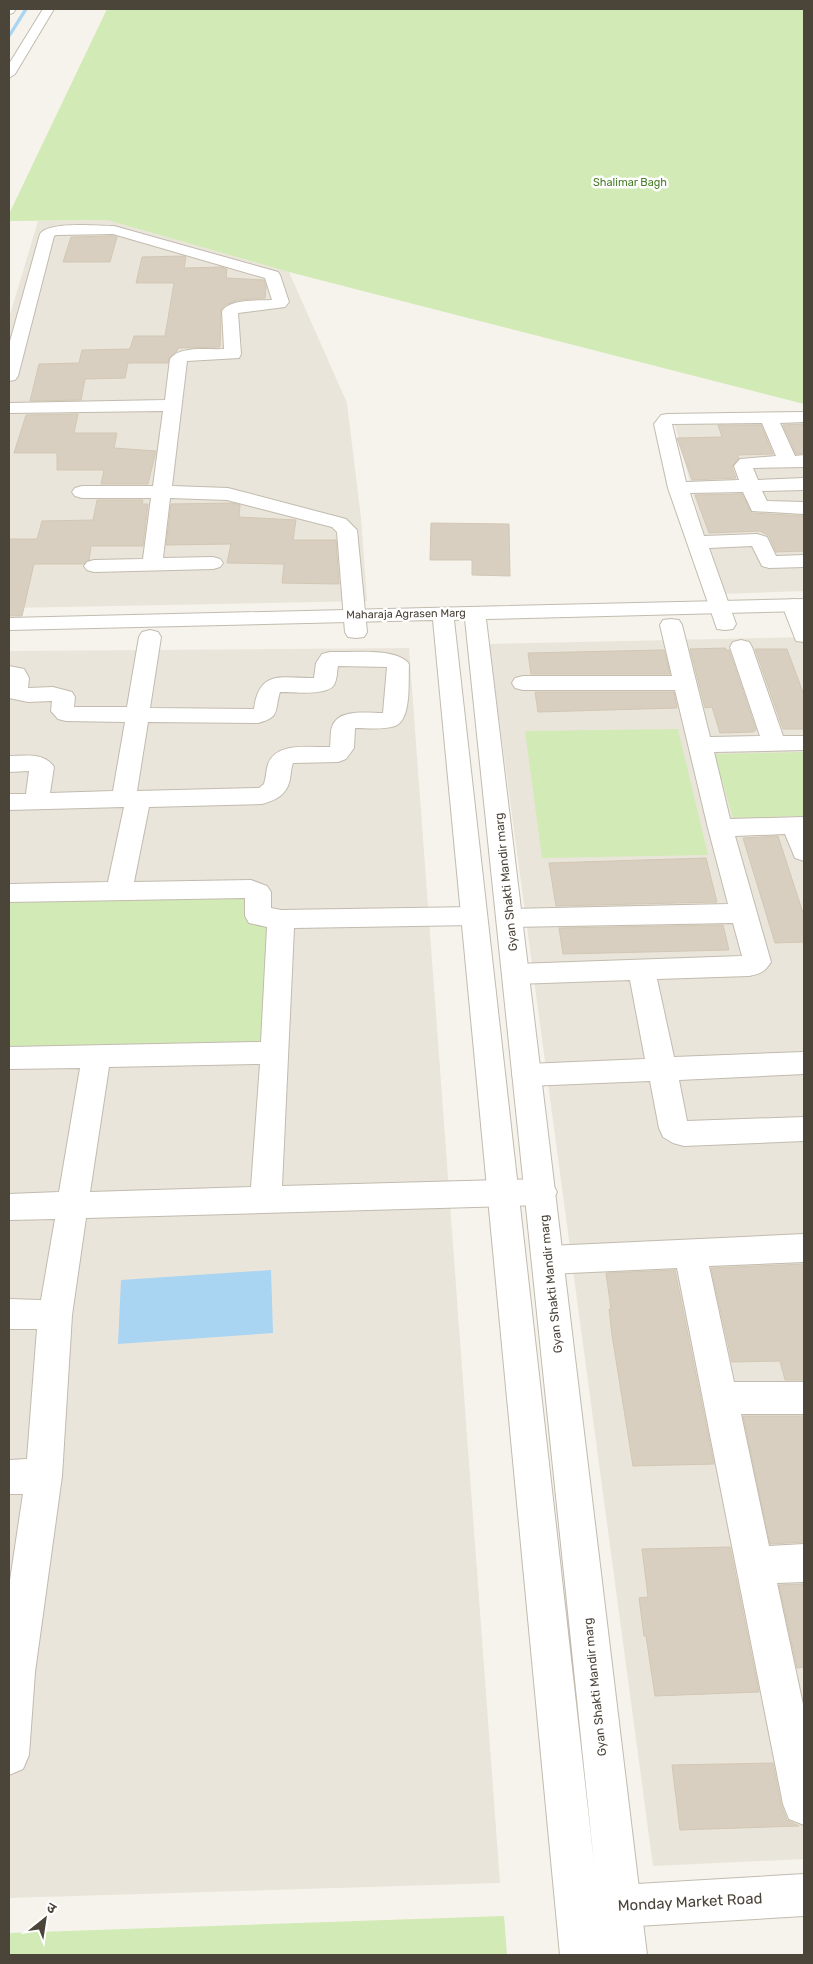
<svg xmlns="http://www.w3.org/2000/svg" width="813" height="1964" font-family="Rubik,'Noto Sans Devanagari',sans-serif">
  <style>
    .residential { fill: #eae5da }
    .green { fill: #d2eab5 }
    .water { fill: #a9d4f2 }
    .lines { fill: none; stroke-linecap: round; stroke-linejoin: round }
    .stream { fill: #a9d4f2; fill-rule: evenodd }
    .building { fill: #d8cfc1; stroke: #d3c7b4 }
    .minor-casing { stroke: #c2bbae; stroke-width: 2 }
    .tertiary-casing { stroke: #c2bbae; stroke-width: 2 }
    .minor { fill: #fff; fill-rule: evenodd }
    .tertiary { fill: #fff; fill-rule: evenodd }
    .labels { text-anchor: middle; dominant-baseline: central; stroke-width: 5; stroke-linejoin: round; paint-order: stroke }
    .far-park-label { font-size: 11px; fill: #4a7f2a; stroke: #fff }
    .far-street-label { font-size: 11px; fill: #4b4439; stroke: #fff }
    .street-label { font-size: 12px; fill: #4b4439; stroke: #fff }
    .near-street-label { font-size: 15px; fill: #4b4439; stroke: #fff }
  </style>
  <rect width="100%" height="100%" fill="#f6f3ec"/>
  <!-- residential -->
  <path class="residential" d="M107,220L289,272L347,403L361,518L367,601L9,608V318L38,221Z
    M804,411V591L719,594L672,414Z
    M804,637V1859L653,1866L489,644Z
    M409,648L500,1883L9,1898V651Z"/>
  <!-- green -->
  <path class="green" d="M107,9H804V404L289,272L107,220L9,221V214Z
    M678,729L708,855L542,858L525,731Z
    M804,752V816L733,818L714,754Z
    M250,895L248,924H271L266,1044L9,1050V900Z
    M504,1916L507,1955H9V1933Z"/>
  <!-- water -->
  <path class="water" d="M271,1270L273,1333L118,1344L121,1280Z"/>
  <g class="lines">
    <!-- stream -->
    <path class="stream" d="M24,9H28L11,36L9,37V33Z"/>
  </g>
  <!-- building -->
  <path class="building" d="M113,236L117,237L110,262H63L71,237Z
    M183,256L186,257L184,268L221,267L227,269L226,278L264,280L266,287L265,298L238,300L225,305L221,310L220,347L178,348L177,351L169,358L168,363H128L125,378L85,379L81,400L30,401L39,364L79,363L82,350L130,349L134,336H165L174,283H136L142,257Z
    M78,414L74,433H117L114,448L156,451L148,484H101L104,470H57V453H14L26,415Z
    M804,424V453L796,454L783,425Z
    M718,425H761L773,454L737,455L739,458L732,467L736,478L692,480L677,438L722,437Z
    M742,494L752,513L804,516V551L776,552L769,536L760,531L709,533L695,495Z
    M97,500H143L142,504H148L143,546H91L89,560L84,564H34L22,616H9V539H37L42,521L93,520Z
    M233,503L240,505L239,517L296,520L293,540H336L339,584L282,583L284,564L227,563L231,544L166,545L171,504Z
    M431,523L509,524L510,576L472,575V560H430Z
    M725,648L726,650H729L756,730L753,732L720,733L712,707L705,708L690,649Z
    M755,649H787L804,695V729H783Z
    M660,650H664L670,674H531L528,653Z
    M535,692H674L677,708L538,712Z
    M778,836L804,916V942L775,943L743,838Z
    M706,858L717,902L556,906L549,863Z
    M723,925L729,950L563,954L559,928Z
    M804,1264V1380H785L780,1361L732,1362L711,1268Z
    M675,1270L714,1464L633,1466L612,1335L609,1309H611L606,1273Z
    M743,1416H804V1542L770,1544Z
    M730,1547L759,1692L655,1696L646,1636H644L639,1598L648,1597L642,1549Z
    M804,1584V1667L797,1668L779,1585Z
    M773,1763L781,1804L787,1820L799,1826L680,1830L672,1765Z"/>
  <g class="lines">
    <defs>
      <path id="minor" d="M9,9H16L13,13L9,14Z
        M114,226L278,272L280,275L289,302L285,307L238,313L241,354L239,358L187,361L172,486L228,488L346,519L357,530L367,632L364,637L356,638L348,637L345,632L337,532L332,527L227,500L170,498L163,558L213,557L220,559L223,563L220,567L213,569L94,572L87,570L84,566L87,562L94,560L143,559L151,498H82L75,496L72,492L75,488L82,486H153L163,411L9,413V403L165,400L170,359C180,345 209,350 224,349L222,311C231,298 258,301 272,300L265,278L113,234L56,235L54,236L18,376L15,380L9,381V345L40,234C49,221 98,226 114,226Z
        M804,412V422L780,423L795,456L804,455V467L753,468L758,480L804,478V490L762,491L767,501L804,502V514L752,511L743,492L690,493L704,536L757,534L767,537L776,556L804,555V567L769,568L762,566L752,546L709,548L736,624L733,629L725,630L717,629L668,488L654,424L661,415L667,414ZM762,423L776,456L740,459L734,466L739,480L686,482L672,424Z
        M793,599L800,601L804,607V642L796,641L782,605L786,601Z
        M671,619L679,620L682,625L710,737L760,736L730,647L733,642L741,640L749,642L752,647L783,736H804V750L714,752L730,819L804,817V861L795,858L785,834L735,836L771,962C765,972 760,974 749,976L657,979L674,1057L804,1052V1074L679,1080L687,1121L804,1117V1141L684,1146L673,1143L663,1137L659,1128L650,1081L527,1086L517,1083L512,1075L517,1067L527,1064L645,1059L630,980L516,984L506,981L502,974L506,967L516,964L742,956L733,923L510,927L501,925L497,918L501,911L510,909L728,904L708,828L675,690H523L515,688L512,683L515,678L523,676H672L660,625L663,620Z
        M150,630L158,632L161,637L150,708L254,709C259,669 282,678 314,678L316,663L322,654L330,652C350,653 397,647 409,664C408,680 412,720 395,726C383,730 367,728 355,728L354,748L346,759L338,762L293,763C291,768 291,773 290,779C287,795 276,800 262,804L149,807L134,882L251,880L267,886L271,892V908L281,910L474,907L483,909L487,916L483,923L474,925L294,928L282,1186L541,1179L552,1183L557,1192L552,1201L541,1205L86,1218L72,1315L62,1476L35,1672L29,1755L23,1769L9,1775V1587L23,1494H9V1460L27,1459L37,1329H9V1299L41,1300L55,1219L9,1220V1194L59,1192L80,1068L9,1069V1047L261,1042L267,927L249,923L245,916V898L9,902V884L108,882L124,807L9,810V794H26L29,771L9,772V756C25,756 44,752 54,767L50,793L113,791L125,722L66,721L58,719L51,711L52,701L28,702L9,698V666L24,669L29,678L28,688L53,687L72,692L75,697L74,707H127L139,637L142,632ZM338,666L387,667L383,713C368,713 338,708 332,727C330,732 331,741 330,747C310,748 277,741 268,764C266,771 266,778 264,784L259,788L137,791L148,722L258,723C281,717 274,711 280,692C292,692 327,696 334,685C337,680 337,672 338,666ZM260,1064L251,1187L90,1192L109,1067Z
        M804,1234V1262L709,1266L734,1382H804V1414H741L769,1546L804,1544V1582L777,1583L804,1709V1825L789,1819L783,1804L677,1268L549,1274L538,1270L533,1260L538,1250L549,1246Z
        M804,1874V1916L603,1928L588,1922L582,1907L588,1892L603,1886Z"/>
      <path id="tertiary" d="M43,9H54L15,74L9,78V64Z
        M804,599V611L486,619L647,1955H560L433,620L9,630V618ZM465,619L594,1863L454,620Z"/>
    </defs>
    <!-- minor casing -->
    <use href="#minor" class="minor-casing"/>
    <!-- tertiary casing -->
    <use href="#tertiary" class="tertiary-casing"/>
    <!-- minor -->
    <use href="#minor" class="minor"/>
    <!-- tertiary -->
    <use href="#tertiary" class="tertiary"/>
  </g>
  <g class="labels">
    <!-- far-park labels -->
    <g class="far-park-label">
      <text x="630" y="182">Shalimar Bagh</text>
    </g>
    <!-- far-street labels -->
    <g class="far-street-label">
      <text transform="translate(406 614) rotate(-1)">Maharaja Agrasen Marg</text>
    </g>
    <!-- street labels -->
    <g class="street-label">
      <text transform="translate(506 882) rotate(-96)">Gyan Shakti Mandir marg</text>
      <text transform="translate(551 1284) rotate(-96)">Gyan Shakti Mandir marg</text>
      <text transform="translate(595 1687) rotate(-96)">Gyan Shakti Mandir marg</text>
    </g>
    <!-- near-street labels -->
    <g class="near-street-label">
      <text transform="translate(690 1902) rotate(-3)">Monday Market Road</text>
    </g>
  </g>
  <!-- border -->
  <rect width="813" height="1964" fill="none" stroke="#4b4439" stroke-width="20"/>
  <!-- north arrow -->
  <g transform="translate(45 1919) rotate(30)" stroke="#ffffff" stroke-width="4" paint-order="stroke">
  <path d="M0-4L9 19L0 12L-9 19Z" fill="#4b4439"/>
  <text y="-8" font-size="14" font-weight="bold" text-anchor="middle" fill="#4b4439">उ</text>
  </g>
</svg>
